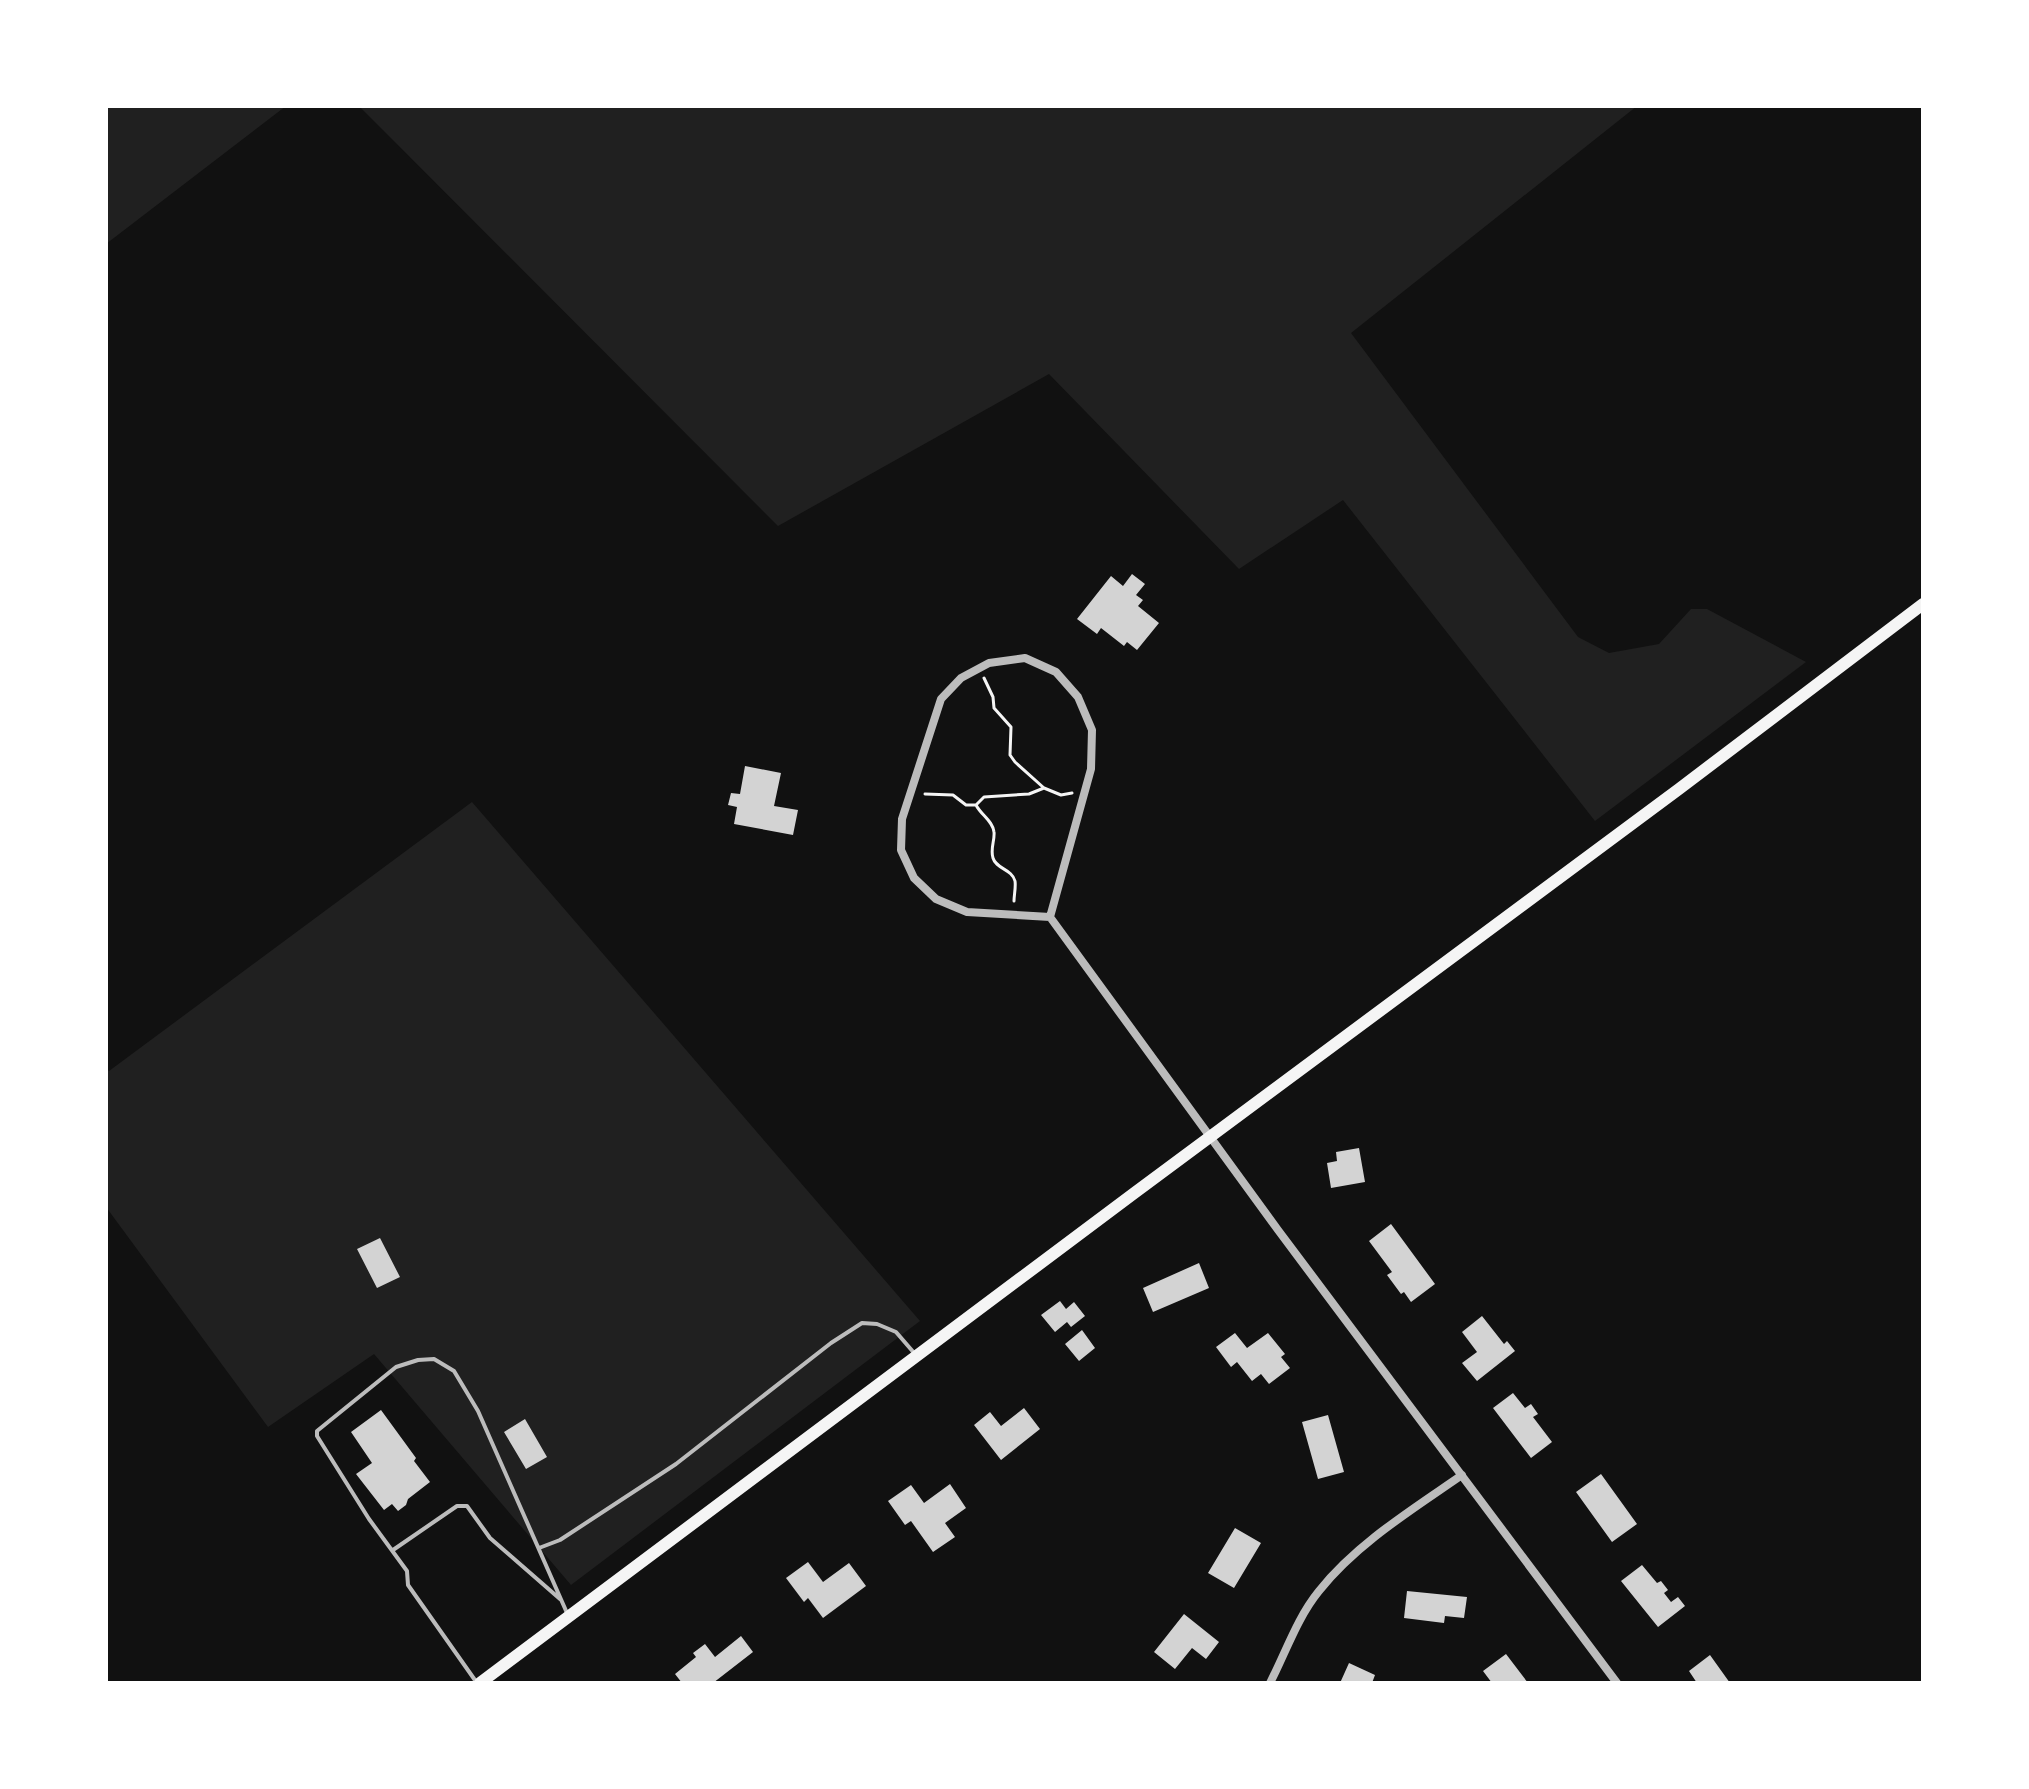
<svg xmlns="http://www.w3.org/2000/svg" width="2029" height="1789" font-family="'Work Sans',sans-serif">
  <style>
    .green { fill: #202020 }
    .building { fill: #d3d3d3 }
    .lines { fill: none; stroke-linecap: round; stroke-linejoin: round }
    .path { stroke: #f5f5f5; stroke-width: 3 }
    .service { stroke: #bcbcbc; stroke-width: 4 }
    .minor { stroke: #bcbcbc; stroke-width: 8 }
    .secondary { stroke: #f5f5f5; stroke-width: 12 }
  </style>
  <rect width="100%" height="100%" fill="#111"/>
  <!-- green -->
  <path class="green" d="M106,106H286L106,244Z
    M359,106H1637L1351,333L1578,637L1609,653L1659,644L1691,609H1707L1806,662L1595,821L1343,500L1239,569L1049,374L778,526Z
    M472,802L920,1321L571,1585L374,1354L268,1427L106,1207V1068L109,1071Z"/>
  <!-- building -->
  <path class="building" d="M1132,574L1145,584L1136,595L1143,600L1138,606L1159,623L1137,650L1127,642L1124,646L1101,628L1097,634L1077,619L1111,576L1123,586Z
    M745,766L781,773L774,806L798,810L793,835L734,824L737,807L728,805L731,793L740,794Z
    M1359,1148L1365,1182L1331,1188L1327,1163L1337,1161L1336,1152Z
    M1391,1224L1435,1284L1411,1302L1404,1292L1401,1294L1387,1275L1392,1272L1369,1241Z
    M380,1238L400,1277L377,1288L357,1249Z
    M1199,1263L1209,1288L1153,1312L1143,1288Z
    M1060,1301L1066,1309L1074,1302L1085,1316L1071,1327L1067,1322L1055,1332L1041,1315Z
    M1482,1316L1504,1344L1507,1341L1515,1351L1477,1381L1462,1363L1477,1352L1462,1332Z
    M1082,1330L1095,1348L1079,1361L1065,1344Z
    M1235,1333L1247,1348L1268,1333L1285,1354L1281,1357L1290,1368L1269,1384L1261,1374L1252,1381L1237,1362L1231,1367L1216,1347Z
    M1513,1393L1525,1408L1531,1404L1538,1414L1533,1417L1552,1442L1531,1458L1493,1408Z
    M1024,1408L1040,1429L1001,1460L974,1425L990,1412L1001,1426Z
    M381,1410L416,1458L414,1461L430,1482L408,1499L406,1505L398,1511L392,1504L384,1510L356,1474L372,1463L351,1432Z
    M1328,1415L1344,1472L1318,1479L1302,1422Z
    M525,1419L547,1457L526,1469L504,1432Z
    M1601,1474L1637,1524L1612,1542L1576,1492Z
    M950,1484L966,1508L945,1523L955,1537L933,1552L911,1521L905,1525L888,1501L911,1485L924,1503Z
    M1235,1528L1261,1543L1234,1588L1208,1573Z
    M808,1562L823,1582L849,1563L866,1586L823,1618L808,1598L804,1602L786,1578Z
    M1642,1565L1657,1583L1661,1581L1668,1590L1664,1593L1671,1602L1678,1597L1685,1606L1658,1627L1621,1581Z
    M1407,1591L1467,1597L1464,1618L1445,1616L1444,1623L1404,1618Z
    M1184,1614L1219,1642L1206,1659L1192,1648L1175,1669L1154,1652Z
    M741,1636L753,1652L713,1683H682L675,1674L696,1657L693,1653L705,1644L715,1657Z
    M1506,1654L1528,1683H1492L1483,1671Z
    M1710,1655L1730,1683H1697L1689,1671Z
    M1349,1663L1375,1675L1372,1683H1340Z"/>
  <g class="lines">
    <!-- path -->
    <path class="path" d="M984,678L993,697L994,708L1011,727L1010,755L1015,762L1044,788L1061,795L1072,793
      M925,794L953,795L966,805H976C981,815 993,821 994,832C995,840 990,849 993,858C996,869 1012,869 1015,881C1016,887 1014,895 1014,901
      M976,805L984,797L1029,794L1044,788"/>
    <!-- service -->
    <path class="service" d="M539,1548L560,1540L676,1464L831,1343L862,1323L877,1324L896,1332L915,1354
      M393,1550L457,1506H467L490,1538L560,1599
      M477,1683L408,1585L407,1571L369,1519L317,1436V1431L396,1367L418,1360L434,1359L454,1371L478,1411L567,1613"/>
    <!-- minor -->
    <path class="minor" d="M1025,658L1056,672L1078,697L1092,730L1091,769L1050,917L967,912L936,899L914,878L901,850L902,819L941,699L961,678L989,663Z
      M1050,917L1278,1230L1617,1683
      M1270,1683C1286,1652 1297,1618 1319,1591C1356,1544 1413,1509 1462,1475"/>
    <!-- secondary -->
    <path class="secondary" d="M480,1683L1133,1194L1679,789L1923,604"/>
  </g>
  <!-- border -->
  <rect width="2029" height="1789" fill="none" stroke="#ffffff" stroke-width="216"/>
</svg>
